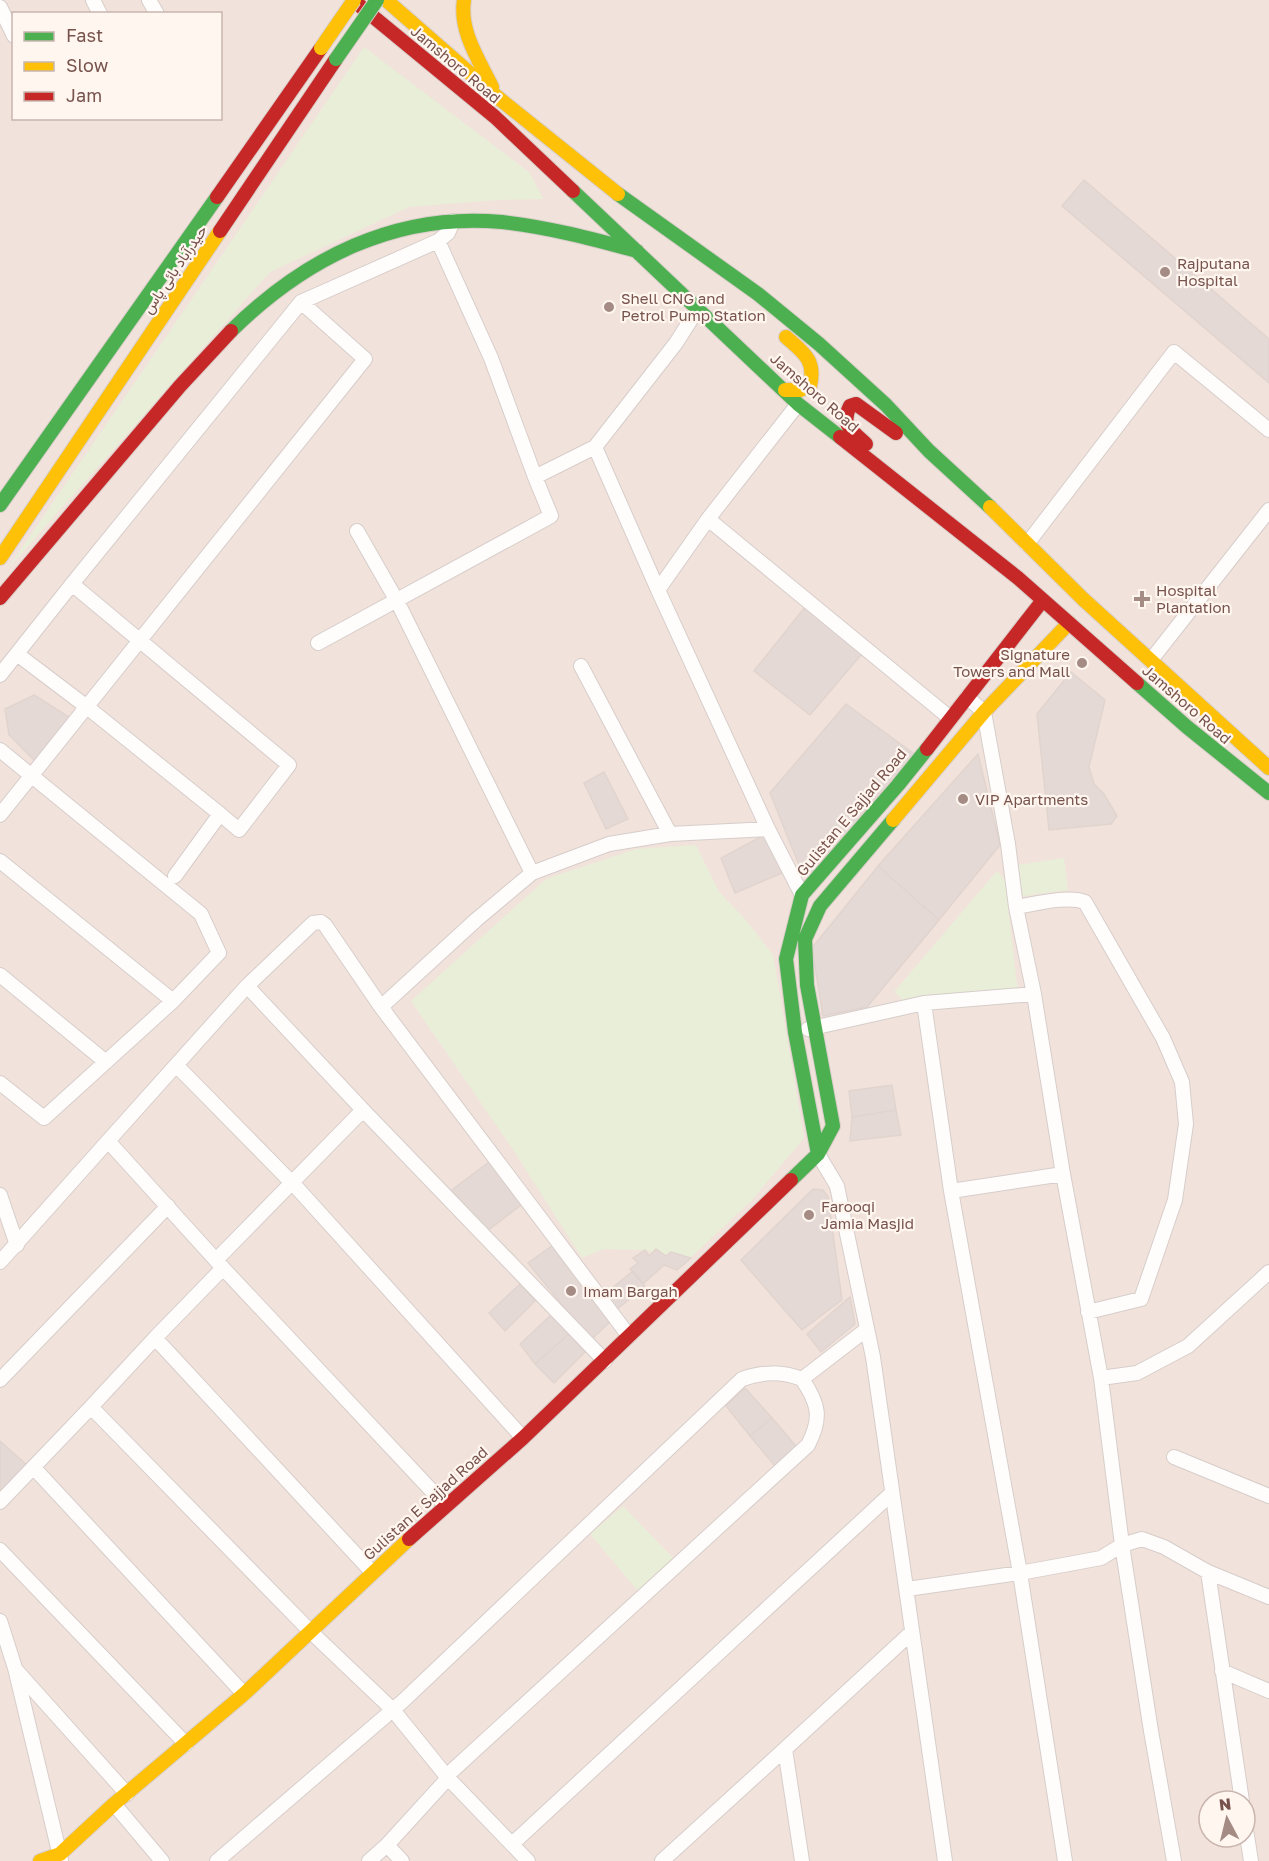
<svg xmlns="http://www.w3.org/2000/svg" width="1269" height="1861" font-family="'Golos Text',Vazirmatn,sans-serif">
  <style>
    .residential { fill: #f1e3db; fill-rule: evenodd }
    .green { fill: #e9eed8 }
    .building { fill: #e5d9d5; stroke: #e1d4cf; stroke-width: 1.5 }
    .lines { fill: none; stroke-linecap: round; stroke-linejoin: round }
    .street-casing { stroke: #d7cdca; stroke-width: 16 }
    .fast-casing { stroke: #d8cdc9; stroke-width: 16 }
    .slow-casing { stroke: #d8cdc9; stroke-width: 16 }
    .jam-casing { stroke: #d8cdc9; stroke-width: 16 }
    .street { stroke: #fefdfc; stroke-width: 14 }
    .fast { stroke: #4caf50; stroke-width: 14 }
    .slow { stroke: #ffc107; stroke-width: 14 }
    .jam { stroke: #c62828; stroke-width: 14 }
    .fast-bridge-casing { stroke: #d9cecb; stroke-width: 16; stroke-linecap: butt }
    .slow-bridge-casing { stroke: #d9cecb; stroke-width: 16; stroke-linecap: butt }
    .fast-bridge { stroke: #4caf50; stroke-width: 14 }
    .slow-bridge { stroke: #ffc107; stroke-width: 14 }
    .poi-dot { fill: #a48b84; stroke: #fff6f0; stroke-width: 2 }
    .labels { text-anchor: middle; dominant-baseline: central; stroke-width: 4.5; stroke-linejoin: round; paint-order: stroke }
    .street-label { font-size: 15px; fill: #77534c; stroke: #fff6f0 }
    .poi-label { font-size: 15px; fill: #77534c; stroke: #fff6f0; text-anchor: start }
  </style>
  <rect width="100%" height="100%" fill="#f8f2ed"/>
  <!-- residential -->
  <path class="residential" d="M0,0H1269V1861H0ZM14,14H220V118H14ZM1209,1801H1245V1837H1209Z"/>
  <!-- green -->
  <path class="green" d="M364,47L530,173L543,199L498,200L409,207L270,272L6,571Z
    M696,845L719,892L745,919L773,955L804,1138L751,1201L687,1261L645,1250L604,1249L582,1258L514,1151L411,1001L546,879L636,849Z
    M1064,858L1068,890L1017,897V865Z
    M997,871L1005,880L1018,993L905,1002L894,992Z
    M623,1506L674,1559L639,1592L590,1534Z"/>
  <!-- building -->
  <path class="building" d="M1084,180L1269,339V383L1062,206Z
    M809,602L866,649L810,715L754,671Z
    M1071,672L1105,700L1089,767L1094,784L1104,794L1117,816L1111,824L1049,830L1037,714Z
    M34,695L72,719L37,763L9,735L5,709Z
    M846,704L914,754L817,879L803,875L770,793Z
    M978,754L1000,845L939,920L878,866Z
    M604,772L628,819L606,829L584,783Z
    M766,834L782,873L735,893L721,858Z
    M878,866L939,920L867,1007L823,1016L812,948Z
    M892,1085L896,1110L852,1117L849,1091Z
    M896,1110L901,1135L850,1141L852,1117Z
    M493,1159L525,1202L487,1231L449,1192Z
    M813,1189L823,1190L828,1197L842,1300L802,1330L741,1260Z
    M556,1243L613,1319L591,1340L528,1263Z
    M656,1249L666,1256L671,1252L691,1258L677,1270L664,1265L643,1284L630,1269L638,1263L633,1258L645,1250L649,1256Z
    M633,1271L645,1286L615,1311L602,1296Z
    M520,1284L535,1301L505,1331L489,1313Z
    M850,1297L855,1324L821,1352L807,1334Z
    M552,1314L569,1334L535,1364L520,1344Z
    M569,1334L585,1352L554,1383L535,1364Z
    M745,1388L772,1418L750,1436L726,1406Z
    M772,1418L797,1447L775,1466L750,1436Z
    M0,1441L28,1466L0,1496Z"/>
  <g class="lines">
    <defs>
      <path id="street" d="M93,0L100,14
        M149,0L157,14
        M0,7L14,36
        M438,241L491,358L535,477
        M708,519L798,404
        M357,531L397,601L532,873
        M1027,544L1174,352L1269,430
        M72,584L289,765L239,830L220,814L175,876
        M658,590L595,447L676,343L697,310
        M318,643L551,516L535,477L595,447
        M17,654L87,707L220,814
        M1151,660L1269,510
        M581,666L670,834
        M0,675L72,584L301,302L438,241L448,233L453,221
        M967,697L984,712L1008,844L1016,907L1034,994L1063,1174L1101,1378L1122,1545L1151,1731L1174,1861
        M0,750L201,914L219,953L173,1001L44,1118L0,1083
        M0,815L365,359L301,302
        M768,829L658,590L708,519L950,718
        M0,861L173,1001
        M1016,907C1035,904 1068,895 1085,902L1163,1038L1182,1082L1186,1124L1175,1200L1141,1299L1088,1312
        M0,975L106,1062
        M924,1003L951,1191L1020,1573L1065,1861
        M381,1007L476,920L532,873L609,844L670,834L768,829L802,895
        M808,1029L924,1003L1034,994
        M176,1065L298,1189L523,1438
        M108,1141L247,986
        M818,1154L837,1186L873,1357L945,1861
        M951,1191L1063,1174
        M0,1195L17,1245
        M216,1260L363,1110
        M0,1262L108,1141L223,1268L155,1338L91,1407L310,1631L393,1710L448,1778L528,1861
        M223,1268L446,1506
        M155,1338L372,1572
        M605,1361L363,1110L247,986L313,923L321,922L325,925L381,1007L629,1336
        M1101,1378L1137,1373L1188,1346L1269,1272
        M0,1380L168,1206
        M1174,1457L1269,1496
        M34,1468L244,1694
        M0,1502L91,1407
        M0,1550L186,1744
        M1208,1572L1242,1801
        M907,1589L1020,1573L1101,1558L1122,1545L1142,1539L1164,1547L1208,1572L1269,1597
        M0,1621L15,1668L61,1860
        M16,1670L127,1794
        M1222,1671L1269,1691
        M453,1770L808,1445C822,1418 819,1404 802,1379L867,1329
        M114,1804L162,1861
        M1245,1823L1251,1861
        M512,1844L892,1493
        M217,1861L403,1701L742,1379C763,1372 781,1371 802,1379
        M369,1861L387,1845
        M402,1861L387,1845L448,1778
        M662,1861L785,1749
        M802,1861L785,1749L912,1632"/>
      <path id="fast" d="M573,191L798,404L840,437
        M618,194L758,294L819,344L886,405L929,451L990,507
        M231,331C305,258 396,212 502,222C548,227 593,239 637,251
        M0,505L217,197
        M1137,683L1187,727L1269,793
        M818,1154L795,1032L786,959L802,895L898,785L927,749
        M791,1180L818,1154L833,1126L807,985L805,939L820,906L893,820"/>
      <path id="slow" d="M386,0L496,96L618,194
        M464,0C459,31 479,60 492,87
        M785,390H800L810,386C816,360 804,353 786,337
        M990,507L1083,599L1269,768
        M0,558L220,231
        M893,820L984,712L1069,623
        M40,1861L60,1854L114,1804L244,1694L409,1539"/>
      <path id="jam" d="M353,0L495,117L573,191
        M217,197L321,48
        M220,231L336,59
        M840,437L1018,578L1137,683
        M866,444C853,431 840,426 850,406L856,404L896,433
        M0,598L180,386L231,331
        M927,749L1043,600
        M409,1539L523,1438L791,1180"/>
    </defs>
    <!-- street casing -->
    <use href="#street" class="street-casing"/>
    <!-- fast casing -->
    <use href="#fast" class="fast-casing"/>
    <!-- slow casing -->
    <use href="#slow" class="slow-casing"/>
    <!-- jam casing -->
    <use href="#jam" class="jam-casing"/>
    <!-- street -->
    <use href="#street" class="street"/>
    <!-- fast -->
    <use href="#fast" class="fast"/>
    <!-- slow -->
    <use href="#slow" class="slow"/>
    <!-- jam -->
    <use href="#jam" class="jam"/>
    <defs>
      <path id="fast-bridge" d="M336,59L377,0"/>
      <path id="slow-bridge" d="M321,48L354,0"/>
    </defs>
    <!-- fast-bridge casing -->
    <use href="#fast-bridge" class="fast-bridge-casing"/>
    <!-- slow-bridge casing -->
    <use href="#slow-bridge" class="slow-bridge-casing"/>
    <!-- fast-bridge -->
    <use href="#fast-bridge" class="fast-bridge"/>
    <!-- slow-bridge -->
    <use href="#slow-bridge" class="slow-bridge"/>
  </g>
  <!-- markers -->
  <g class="poi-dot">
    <circle cx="1165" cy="272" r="6"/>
    <circle cx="609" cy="307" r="6"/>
    <path d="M1139 590h6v6h6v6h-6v6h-6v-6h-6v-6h6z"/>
    <circle cx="1082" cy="663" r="6"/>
    <circle cx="963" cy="799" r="6"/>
    <circle cx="809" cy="1215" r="6"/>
    <circle cx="571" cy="1291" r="6"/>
  </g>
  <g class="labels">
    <!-- street labels -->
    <g class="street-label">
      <text transform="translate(456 64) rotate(40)">Jamshoro Road</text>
      <text transform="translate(174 269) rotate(-56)">حیدرآباد بائی پاس</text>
      <text transform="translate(815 392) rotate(41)">Jamshoro Road</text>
      <text transform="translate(1187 704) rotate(41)">Jamshoro Road</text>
      <text transform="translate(851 812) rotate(-50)">Gulistan E Sajjad Road</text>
      <text transform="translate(425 1503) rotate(-42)">Gulistan E Sajjad Road</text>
    </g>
    <!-- poi labels -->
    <g class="poi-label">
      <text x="1177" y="263">Rajputana<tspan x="1177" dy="17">Hospital</tspan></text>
      <text x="621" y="298">Shell CNG and<tspan x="621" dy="17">Petrol Pump Station</tspan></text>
      <text x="1156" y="590">Hospital<tspan x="1156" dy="17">Plantation</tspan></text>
      <text x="1070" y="654" text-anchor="end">Signature<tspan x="1070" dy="17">Towers and Mall</tspan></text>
      <text x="975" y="799">VIP Apartments</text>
      <text x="821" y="1206">Farooqi<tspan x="821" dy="17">Jamia Masjid</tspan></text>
      <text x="583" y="1291">Imam Bargah</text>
    </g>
  </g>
  <!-- legend -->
  <rect x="12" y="12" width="210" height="108" fill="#fff6f0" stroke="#c9b5ae" stroke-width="1.5"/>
  <rect x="24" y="32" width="30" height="9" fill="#4caf50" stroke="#c9b5ae" stroke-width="1.5"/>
  <text x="66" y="42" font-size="18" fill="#77534c">Fast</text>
  <rect x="24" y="62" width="30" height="9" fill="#ffc107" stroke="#c9b5ae" stroke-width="1.5"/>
  <text x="66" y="72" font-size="18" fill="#77534c">Slow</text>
  <rect x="24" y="92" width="30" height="9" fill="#c62828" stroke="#c9b5ae" stroke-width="1.5"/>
  <text x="66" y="102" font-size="18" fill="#77534c">Jam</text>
  <!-- north arrow -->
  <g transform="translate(1227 1819) rotate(353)"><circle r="28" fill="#fff6f0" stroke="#c9b5ae" stroke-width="1.5"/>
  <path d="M0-4.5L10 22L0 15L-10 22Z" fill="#a48b84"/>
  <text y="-9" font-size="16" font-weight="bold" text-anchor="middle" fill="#77534c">N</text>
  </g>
</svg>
